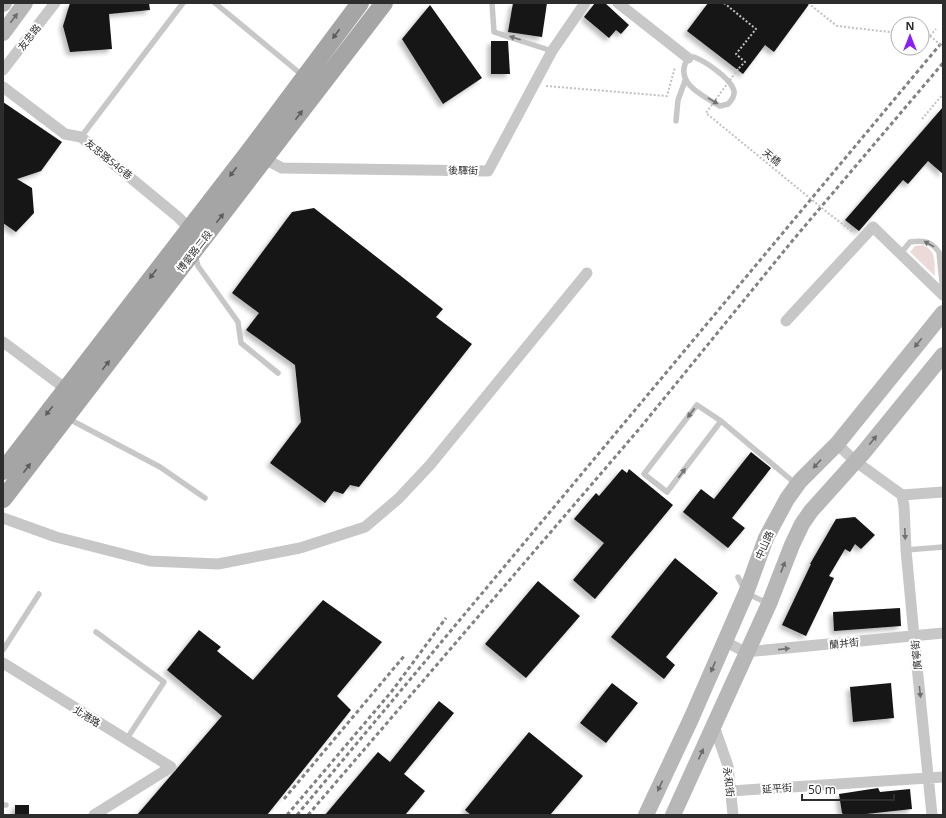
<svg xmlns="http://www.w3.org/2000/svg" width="946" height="818" font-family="'Open Sans','Noto Sans TC',sans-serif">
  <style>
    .green { fill: #ecdad9 }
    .building { fill: #141414; filter: url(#shadow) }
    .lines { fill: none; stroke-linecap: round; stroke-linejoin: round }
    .path { stroke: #c1c1c1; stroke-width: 2; stroke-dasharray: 2 2; stroke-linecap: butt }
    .lane { stroke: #c7c7c7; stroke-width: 5.5 }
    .street { stroke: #c7c7c7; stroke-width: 11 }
    .secondary { stroke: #b7b7b7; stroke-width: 16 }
    .primary { stroke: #a5a5a5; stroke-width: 18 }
    .rail { stroke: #828282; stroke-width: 3; stroke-dasharray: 4 3; stroke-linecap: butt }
    .path-bridge { stroke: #c1c1c1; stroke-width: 2; stroke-dasharray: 2 2; stroke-linecap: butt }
    .oneway { fill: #6b6b6b }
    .oneway2 { fill: #5d5d5d }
    .oneway3 { fill: #727272 }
    .labels { text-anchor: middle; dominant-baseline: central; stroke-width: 4; stroke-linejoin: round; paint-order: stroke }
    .street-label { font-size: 10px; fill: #2d2d2d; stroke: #fff }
  </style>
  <defs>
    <filter id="shadow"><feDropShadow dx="-3.5" dy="3.5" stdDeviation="2" flood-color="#0004"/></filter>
  </defs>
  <rect width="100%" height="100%" fill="#fff"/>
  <!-- green -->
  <path class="green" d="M923,245C937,251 934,262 935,276L910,252L915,246Z"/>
  <!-- building -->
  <path class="building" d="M70,3H149L150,10L109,14L112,49L70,52L63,26Z
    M513,3H547L542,37L508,32Z
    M595,3H605L629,25L621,34L616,30L609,38L584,17Z
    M708,3H810L774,52L765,45L743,74L687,31Z
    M430,5L482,78L443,104L402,39Z
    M491,41H508L510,74H491Z
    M3,102L62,142L41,171L17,179L32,188L34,213L16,232L3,223Z
    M943,107V174L928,161L908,184L903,180L859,231L845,220Z
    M314,208L443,309L436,317L472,344L359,487L350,485L343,494L334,491L325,503L270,463L301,422L295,365L246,330L259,313L232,293L292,212Z
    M751,452L771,468L732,518L745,528L728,548L683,512L701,489L714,499Z
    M622,469L627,473L629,469L673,505L595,599L573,580L604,543L574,519L596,493L599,496Z
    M855,517L875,535L861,549L855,544L850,552L845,549L829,576L834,578L806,636L782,625L811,564H810L836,519Z
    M675,558L718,593L666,657L675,665L664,679L611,637Z
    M538,581L580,616L526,678L485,644Z
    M323,600L382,642L337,696L351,710L267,815H137L222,716L167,670L199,630L221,647L217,651L253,680Z
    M900,608L901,626L834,631L833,612Z
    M612,683L638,703L606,743L580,723Z
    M891,683L894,718L853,722L850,687Z
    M439,701L454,713L404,774L425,791L405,815H325L378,752L390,762Z
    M529,732L583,776L550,815H471L465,810Z
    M878,788L880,792L910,789L912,809L866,814V815H844L842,813L839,794Z
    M15,805H29V815H15Z"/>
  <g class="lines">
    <!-- path -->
    <path class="path" d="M724,3L756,29L736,54L745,62L738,69
      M808,3L837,26L898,33
      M930,36L936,29
      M546,86L667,96L675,67
      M922,119L943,94
      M828,213L853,232"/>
    <!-- lane -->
    <path class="lane" d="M215,3L302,75
      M492,3L494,32L552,51
      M694,57C705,61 728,77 733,88C736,94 732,100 728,104L720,106C701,95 673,82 688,58Z
      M676,121L678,100L685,81
      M81,137L183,3
      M901,253L910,242C923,240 931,241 939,252L943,292
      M195,255L198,266L238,322L241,343L278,373
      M69,419L160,467L205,498
      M721,421L667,492L644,474L697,405L721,421L796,484
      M906,550L943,547
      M738,577L746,593L767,603
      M96,632L164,682L126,740
      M3,650L39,594
      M3,805H6"/>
    <!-- street -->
    <path class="street" d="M618,3L688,58
      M3,70L55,3
      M3,87L65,134L81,137L178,217L189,228L190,234
      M259,156L282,168L488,171L552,51L585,3
      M786,321L873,227L943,295
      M3,342L66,389
      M837,444L855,461L902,495
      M902,495L904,506L906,550L914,636L932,815
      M902,495L943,492
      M3,518L56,537L150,561L218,564L300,548L365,527L398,499L430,465L587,273
      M724,641L745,652L943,633
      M3,663L171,767L94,815
      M714,726L728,766L733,815
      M731,791L943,777"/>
    <!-- secondary -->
    <path class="secondary" d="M3,4L4,3
      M3,33L25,3
      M646,815L691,719L746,593L766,538L787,499L800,481L837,444L943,313
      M673,815L769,604L792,545L802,524L811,511L864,452L943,355"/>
    <!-- primary -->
    <path class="primary" d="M3,471L251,149L360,3
      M3,499L384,3"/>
    <!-- rail -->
    <path class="rail" d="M284,799L405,655
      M287,815L392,691L446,618
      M297,815L943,41
      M308,815L640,428L793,240L943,63"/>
    <!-- path-bridge -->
    <path class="path-bridge" d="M922,35L930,36L943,47
      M738,69L706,113L828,213"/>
  </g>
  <!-- one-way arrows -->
  <defs><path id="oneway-solid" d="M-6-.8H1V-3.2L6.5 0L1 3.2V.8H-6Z"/></defs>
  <g class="oneway">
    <use href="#oneway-solid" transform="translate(14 18) rotate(-53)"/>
    <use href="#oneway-solid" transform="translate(918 343) rotate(129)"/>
    <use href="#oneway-solid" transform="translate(873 440) rotate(-51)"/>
    <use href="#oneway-solid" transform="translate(817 464) rotate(133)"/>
    <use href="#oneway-solid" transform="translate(783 567) rotate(-69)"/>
    <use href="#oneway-solid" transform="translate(713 667) rotate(113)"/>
    <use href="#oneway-solid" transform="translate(701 754) rotate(-65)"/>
    <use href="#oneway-solid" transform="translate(660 786) rotate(115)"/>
  </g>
  <g class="oneway2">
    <use href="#oneway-solid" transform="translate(336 34) rotate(127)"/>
    <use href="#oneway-solid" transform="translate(299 115) rotate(-53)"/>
    <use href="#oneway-solid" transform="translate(233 172) rotate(128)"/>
    <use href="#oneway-solid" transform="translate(220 218) rotate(-52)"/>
    <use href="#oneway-solid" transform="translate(153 274) rotate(127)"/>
    <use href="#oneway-solid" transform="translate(106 365) rotate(-52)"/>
    <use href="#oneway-solid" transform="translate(49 411) rotate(128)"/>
    <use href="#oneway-solid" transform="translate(27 468) rotate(-53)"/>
  </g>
  <g class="oneway3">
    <use href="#oneway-solid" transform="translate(515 38) rotate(-162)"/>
    <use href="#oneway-solid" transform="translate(713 101) rotate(31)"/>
    <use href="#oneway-solid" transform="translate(929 244) rotate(-151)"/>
    <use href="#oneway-solid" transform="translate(691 413) rotate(127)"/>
    <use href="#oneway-solid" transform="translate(682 473) rotate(-53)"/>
    <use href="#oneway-solid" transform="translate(905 534) rotate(88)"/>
    <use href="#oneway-solid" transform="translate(784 649) rotate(-6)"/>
    <use href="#oneway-solid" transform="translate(920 692) rotate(84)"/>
  </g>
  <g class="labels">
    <!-- street labels -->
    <g class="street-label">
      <text transform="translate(29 37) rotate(-52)">友忠路</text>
      <text transform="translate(772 157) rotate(39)">天橋</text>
      <text transform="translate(109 159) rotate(39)">友忠路546巷</text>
      <text transform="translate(463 170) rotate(1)">後驛街</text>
      <text transform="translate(194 251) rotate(-52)">博愛路二段</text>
      <text transform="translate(764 545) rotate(-67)">中山路</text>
      <text transform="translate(844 643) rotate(-6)">蘭井街</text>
      <text transform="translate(916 655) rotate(-96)">廣寧街</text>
      <text transform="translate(87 716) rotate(32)">北港路</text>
      <text transform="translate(729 782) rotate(83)">永和街</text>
      <text transform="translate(777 788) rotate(-4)">延平街</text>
    </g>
  </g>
  <!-- border -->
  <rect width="946" height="818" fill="none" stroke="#2d2d2d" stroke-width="8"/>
  <!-- north arrow -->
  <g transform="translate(910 36)"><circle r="19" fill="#ffffff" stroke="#ababab"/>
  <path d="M0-3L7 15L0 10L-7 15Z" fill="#891ff4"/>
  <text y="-6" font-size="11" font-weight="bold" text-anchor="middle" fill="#2d2d2d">N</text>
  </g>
  <!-- scale -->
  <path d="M802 794v6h92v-6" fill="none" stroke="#2d2d2d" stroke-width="2"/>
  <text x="808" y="794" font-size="12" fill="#2d2d2d" stroke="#ffffff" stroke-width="3" paint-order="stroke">50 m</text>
</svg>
